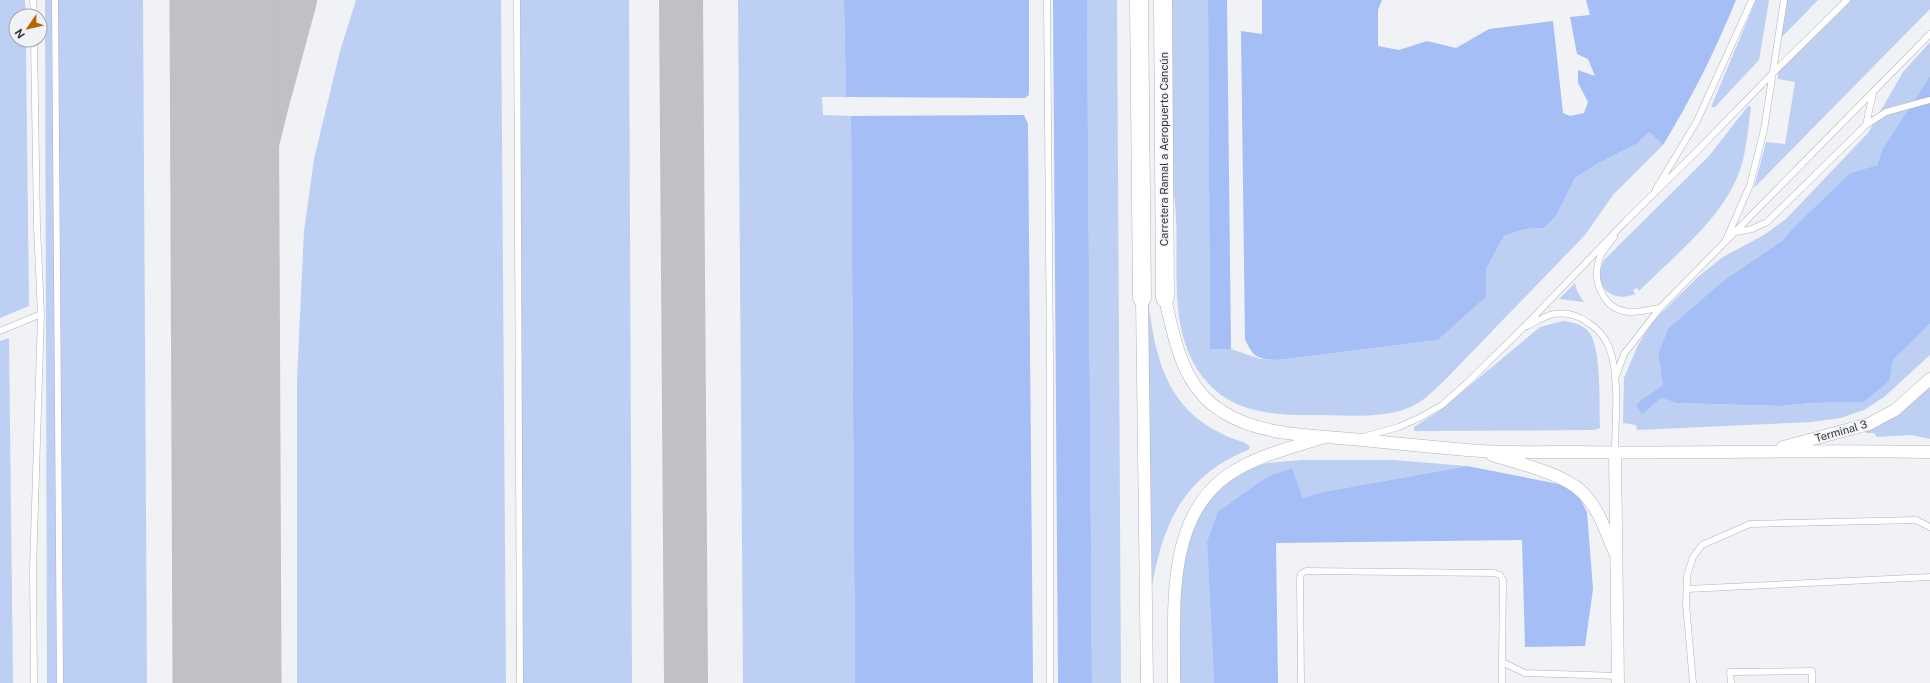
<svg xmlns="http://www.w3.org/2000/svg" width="1930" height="683" font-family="'Public Sans',sans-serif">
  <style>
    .green { fill: #becff4 }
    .forest { fill: #a5bef6 }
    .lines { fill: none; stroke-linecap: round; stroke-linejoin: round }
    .taxiway { stroke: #c0c1c4; stroke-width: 44 }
    .runway { stroke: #c0c1c4; stroke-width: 109 }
    .service-casing { stroke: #b1b3b7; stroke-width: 7 }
    .minor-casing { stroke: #b1b3b7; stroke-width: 13 }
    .secondary-casing { stroke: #b1b3b7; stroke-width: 19 }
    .service { stroke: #fff; stroke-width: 6 }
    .minor { stroke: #fff; stroke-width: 12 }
    .secondary { stroke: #fff; stroke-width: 18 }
    .labels { text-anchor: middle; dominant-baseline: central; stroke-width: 3; stroke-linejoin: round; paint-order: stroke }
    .street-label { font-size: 11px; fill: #373739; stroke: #f0f2f6 }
  </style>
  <rect width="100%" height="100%" fill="#f0f2f6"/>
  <!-- green -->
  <path class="green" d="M0,0H25L26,16H16V40H26L29,306L0,318Z
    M45,0H143L147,683H47Z
    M356,0H501L506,683H297V379L304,231L314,159L340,51Z
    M518,0H629L632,683H522Z
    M738,0H844L846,97H822L823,115L851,116L855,683H743Z
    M1087,0H1117L1121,683H1092Z
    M1171,0H1208L1210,349H1231L1260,359L1279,360L1438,340L1486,297V269L1504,236L1525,229L1544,228L1556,216L1575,178L1597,164L1638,143L1649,132L1663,145L1613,195L1585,235L1444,381C1433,391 1422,403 1408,408C1381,419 1340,415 1311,415C1274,415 1234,413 1207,382C1167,337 1179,271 1176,217C1175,198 1172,178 1172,159C1171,106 1172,53 1171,0Z
    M1756,0H1769L1759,60L1715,107H1711Z
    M1786,0H1818L1781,38Z
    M1850,0H1930V9L1754,188L1766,142L1785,144L1795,82L1778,79V72Z
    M1930,42V76L1883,148L1877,165L1850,173L1792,229L1782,241L1727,278L1658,355L1663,385L1645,397L1661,398L1676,403L1780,406L1812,403L1864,402L1888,381L1893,360L1930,324V355L1884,397L1864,410L1841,418L1811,422L1637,430L1636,425L1623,423L1624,378L1638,345L1653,321L1699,276L1723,257L1764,235L1786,219L1868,133L1903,72Z
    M1748,106L1751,107C1748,127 1747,148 1741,167C1725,217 1675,255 1639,291L1637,288L1633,290L1635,294C1611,304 1591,285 1604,260L1709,156Z
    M1575,283L1577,291L1584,302L1559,299Z
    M1148,300C1154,345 1161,392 1202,422C1210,428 1222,434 1231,438C1238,441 1245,441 1250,447L1248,450C1182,477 1162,525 1151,592Z
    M1563,321C1572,322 1582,324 1588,331C1602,345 1599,407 1600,428L1594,430L1414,431V427L1439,411L1540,327Z
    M9,338L13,683H0V341Z
    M1930,383V439L1911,435L1877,437L1874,433H1866L1865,430Z
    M1302,460H1393L1467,466L1323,492L1303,498L1292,468L1207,542L1214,683H1181L1178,674L1181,608L1179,583L1190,531L1217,487L1248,468L1268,463Z"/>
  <!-- forest -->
  <path class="forest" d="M844,0H1029V95L1025,98L846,97Z
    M1053,0H1087L1092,683H1058Z
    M1208,0H1227L1231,349H1210Z
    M1262,0H1382L1378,10V46L1399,50L1427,41L1456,48L1489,29L1553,21L1563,113L1570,116L1584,113L1588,102L1578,83V70L1595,76L1588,59L1577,54L1570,17L1590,15L1586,0H1736C1714,53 1693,96 1663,145L1649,132L1638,143L1597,164L1575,178L1556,216L1544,228L1525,229L1504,236L1486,269V297L1438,340L1279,360C1258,359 1254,359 1245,339L1241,31L1262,34Z
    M1930,76V324L1893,360L1889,381L1864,402L1812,403L1780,406L1676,403L1661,398L1642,414L1636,405L1645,397L1663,385L1658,355L1668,329L1727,278L1782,241L1792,229L1850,173L1877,165L1883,148Z
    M1014,115H1024L1028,124L1033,683H855L851,116Z
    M1467,466L1574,487L1587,512L1593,589L1585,646L1525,647L1522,540L1276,543L1278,683H1214L1207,542L1218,512L1267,477L1292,468L1303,498L1323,492Z"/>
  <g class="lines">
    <!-- taxiway -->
    <path class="taxiway" d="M681,0L686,683
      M225,275L266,107L295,0"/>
    <!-- runway -->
    <path class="runway" d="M224,0L227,683"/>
    <defs>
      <path id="service" d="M33,0L34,16
        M55,0L60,683
        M517,0L520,683
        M1047,0L1050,364V683
        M1866,125L1873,93
        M1656,189L1697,121L1752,0
        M1736,232L1752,229L1767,222L1866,125L1886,112L1930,100
        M1614,237C1609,244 1601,252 1599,260C1592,282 1604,310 1629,312C1639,313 1650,309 1660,308
        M1726,240L1750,185L1764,130L1784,0
        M1527,326C1535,322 1542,318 1550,315C1563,312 1576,314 1587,322C1597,328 1606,338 1610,350C1620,379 1615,422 1615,453
        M0,331L41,314
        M1615,379L1624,354L1660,308L1930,34
        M1363,437L1399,427L1421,417L1442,405L1469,381L1524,327L1626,221L1697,151L1772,74L1847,0
        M1687,589L1930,577
        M34,683L33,569L41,314L37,226L34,40
        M1301,683L1300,579L1301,574L1306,571L1494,573L1500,575L1503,580L1502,662
        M1502,683V662L1525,673L1618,676
        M1693,683L1686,604L1687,576L1693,557L1702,545L1750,524L1916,520L1930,527
        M1731,683L1730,672L1812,671V683"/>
      <path id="minor" d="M1142,298L1147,683
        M1165,298C1174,340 1183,388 1223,412C1262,437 1317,435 1363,440C1402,444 1441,448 1481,451C1513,453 1546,452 1578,452C1695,454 1813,449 1930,452
        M1783,447L1869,424L1895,410L1930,379
        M1615,453L1618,683
        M1492,455C1518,463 1565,474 1583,493C1599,509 1606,532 1615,553
        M1174,683C1175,614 1164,519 1228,475C1256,456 1290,448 1321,438"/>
      <path id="secondary" d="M1139,0L1142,298
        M1163,0L1165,298"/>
    </defs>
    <!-- service casing -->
    <use href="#service" class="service-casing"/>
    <!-- minor casing -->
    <use href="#minor" class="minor-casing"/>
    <!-- secondary casing -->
    <use href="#secondary" class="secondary-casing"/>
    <!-- service -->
    <use href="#service" class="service"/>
    <!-- minor -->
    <use href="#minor" class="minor"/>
    <!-- secondary -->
    <use href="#secondary" class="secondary"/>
  </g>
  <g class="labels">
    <!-- street labels -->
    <g class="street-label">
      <text transform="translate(1164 149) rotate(-90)">Carretera Ramal a Aeropuerto Cancún</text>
      <text transform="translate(1841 431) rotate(-16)">Terminal 3</text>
    </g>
  </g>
  <!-- north arrow -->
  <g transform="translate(28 28) rotate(236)"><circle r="19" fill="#f0f2f6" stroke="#a6a7aa"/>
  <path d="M0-3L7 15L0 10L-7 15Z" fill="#bc6203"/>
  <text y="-6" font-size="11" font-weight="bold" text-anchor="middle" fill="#373739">N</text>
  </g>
</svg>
